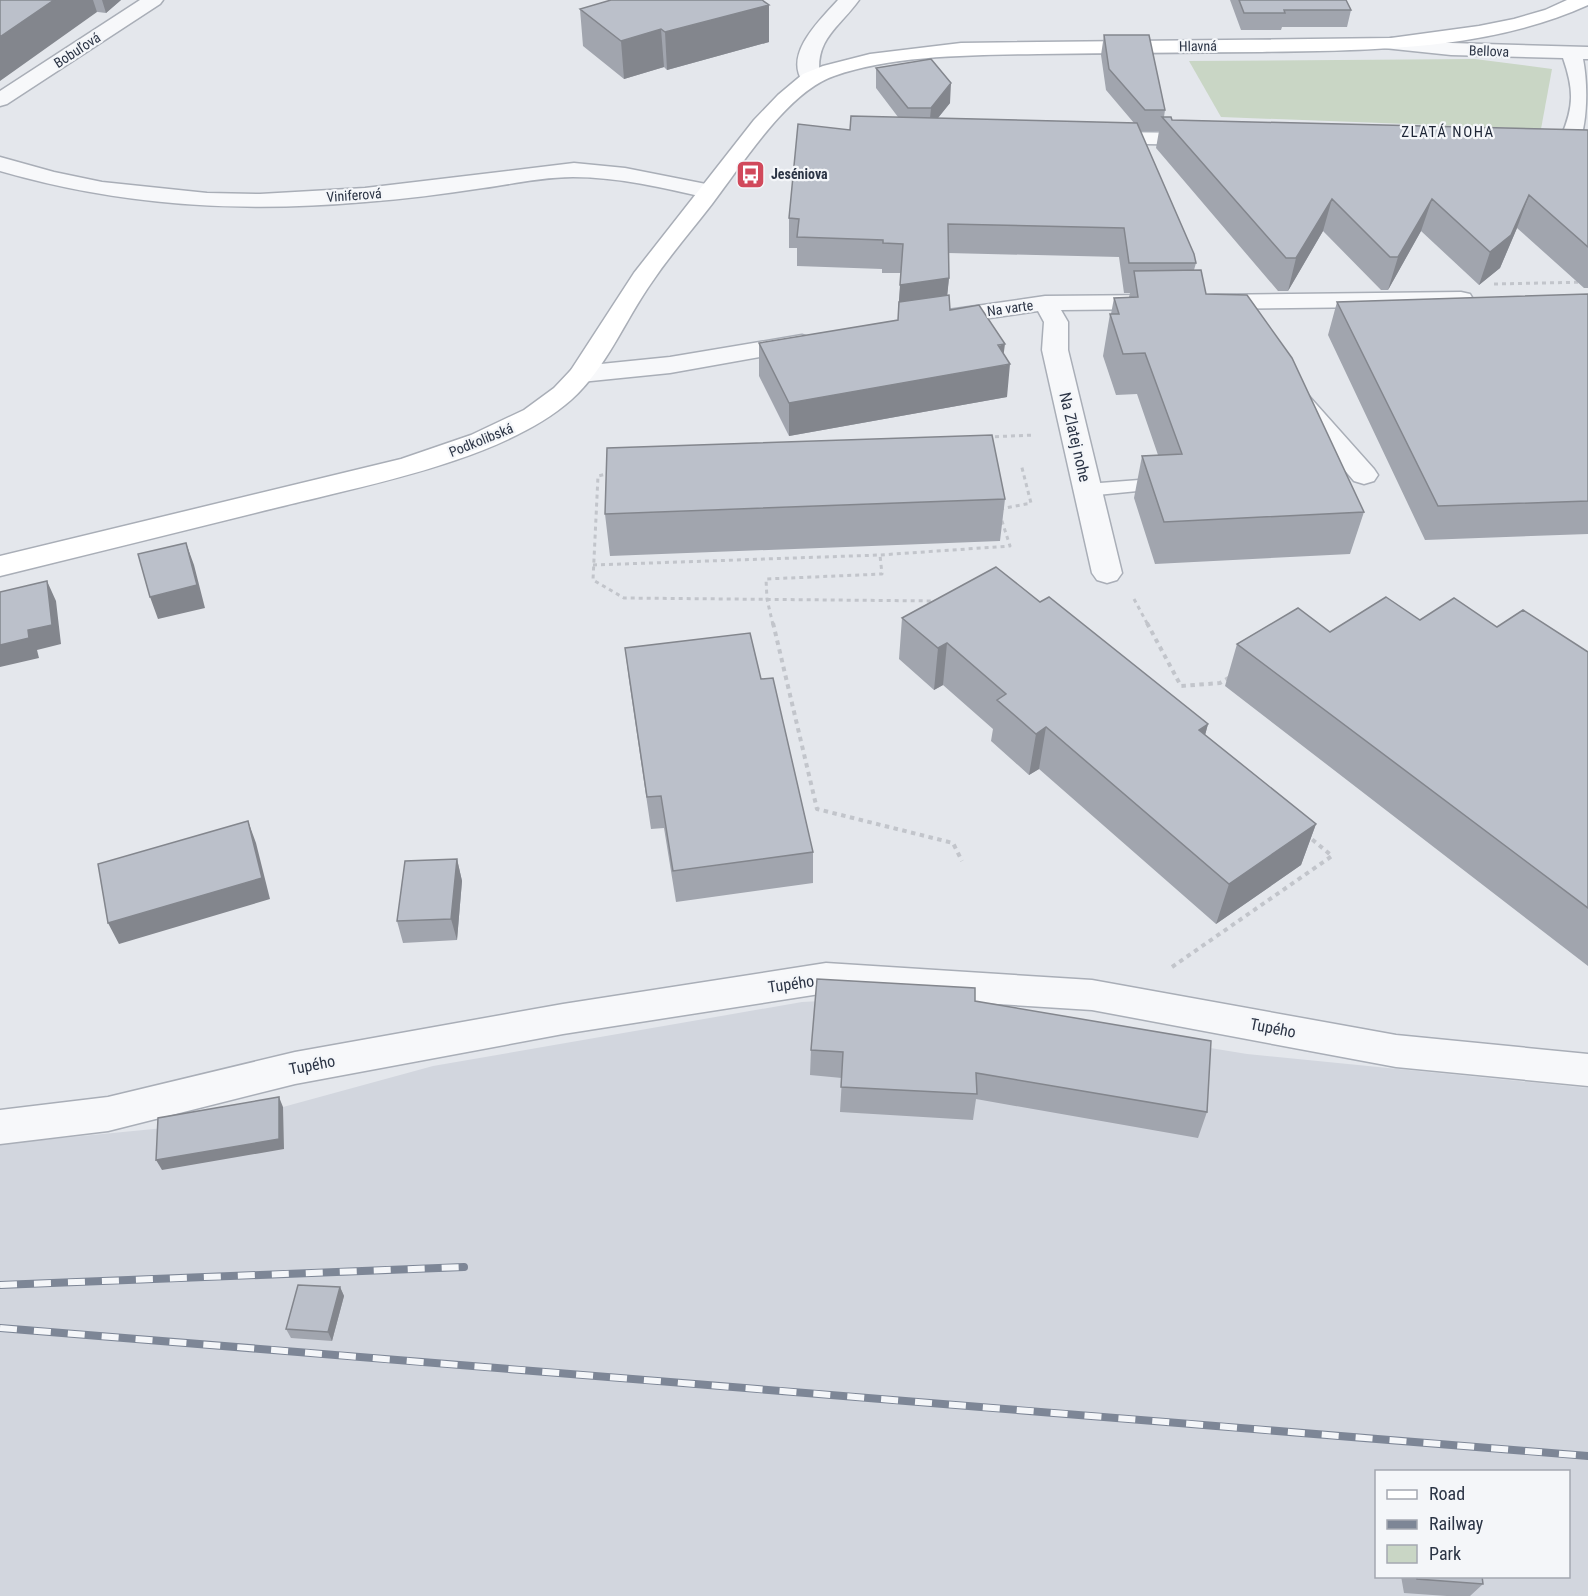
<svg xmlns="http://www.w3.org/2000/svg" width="1588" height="1596" font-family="'Roboto Condensed',sans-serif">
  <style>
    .built { fill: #d2d6de; fill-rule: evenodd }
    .green { fill: #c9d6c5 }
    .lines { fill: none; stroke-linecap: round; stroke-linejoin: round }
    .lane-casing { stroke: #a9aeb7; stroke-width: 3 }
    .street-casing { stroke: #a9aeb7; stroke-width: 3 }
    .secondary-casing { stroke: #a9aeb7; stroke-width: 3 }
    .path-far1 { stroke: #c2c5cb; stroke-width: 3; stroke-dasharray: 4 4; stroke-linecap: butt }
    .path { stroke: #c2c5cb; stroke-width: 4; stroke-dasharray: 4.5 4.5; stroke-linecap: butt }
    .lane { fill: #f7f8fa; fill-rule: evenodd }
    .street { fill: #f7f8fa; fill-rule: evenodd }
    .secondary { fill: #fff; fill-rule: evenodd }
    .rail-casing { stroke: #7d8696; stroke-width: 8 }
    .rail { stroke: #f4f6f9; stroke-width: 6; stroke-dasharray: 17; stroke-linecap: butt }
    .wall { fill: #a1a5ae }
    .shaded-wall { fill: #83868d }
    .building { fill: #bbc0ca; stroke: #83868d; stroke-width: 1.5 }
    .labels { text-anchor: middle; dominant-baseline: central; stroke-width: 4.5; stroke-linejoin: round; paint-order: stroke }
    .far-street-label { font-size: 14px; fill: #2b3445; stroke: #f4f6f9 }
    .far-poi-label { font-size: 14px; font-weight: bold; fill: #2b3445; stroke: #f4f6f9; text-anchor: start }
    .far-neighbourhood-label { font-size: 15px; letter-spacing: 1.5px; fill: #1d2536; stroke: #f4f6f9 }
    .street-label { font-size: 16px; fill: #2b3445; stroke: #f4f6f9 }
  </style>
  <rect width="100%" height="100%" fill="#e4e7ec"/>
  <!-- built -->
  <path class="built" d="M899,997L1247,1054L1588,1088V1596H0V1144L164,1128L283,1107L433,1066L802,1002ZM1376,1472H1568V1576H1376Z"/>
  <!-- green -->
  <path class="green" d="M1475,59L1552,69L1541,129L1221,117L1189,61Z"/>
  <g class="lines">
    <defs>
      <path id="lane" d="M1152,479L1158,481L1161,485L1158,489L1087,496L1081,494L1078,490L1081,486L1087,484Z"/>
      <path id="street" d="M140,0H163L160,4L7,104L0,106V91Z
        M838,0H859C839,28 814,39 820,78L817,82L810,84L803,82C783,54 821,19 838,0Z
        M1391,38L1451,43L1588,47V59H1583C1588,84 1588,125 1577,149C1563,152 1547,151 1533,148L1530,143L1533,138L1561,137C1574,106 1574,90 1563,58L1451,55L1384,48L1381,44L1384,40Z
        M1100,132L1201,133L1209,134L1212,139L1209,144L1201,145L1092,143L1089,138L1092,133Z
        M0,157L54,172L102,182L207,193L260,194L365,188L574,163L625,168L716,186L719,191L716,196L708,198C664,188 619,177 573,177C543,177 513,184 483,188C444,194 405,199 365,202C240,213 121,206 0,171Z
        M1461,292L1470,294L1473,299L1470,304L1461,306L1207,309L1198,307L1195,302L1198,297L1207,295Z
        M1158,295L1167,297L1170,302L1167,307L1158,309L1061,310L1068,322V350L1122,573L1117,580L1107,583L1097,580L1092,573L1042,350L1044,322L1038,311L941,325L932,323L929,318L932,313L941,311L1045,296Z
        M802,335L811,338L815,343L811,348L670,373L581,382L572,379L568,374L572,369L581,366L670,357Z
        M1299,393L1308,395L1374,469L1378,475L1374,481L1364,484L1354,481L1290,407L1286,401L1290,395Z
        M826,963L1092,980L1396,1035L1588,1054V1086L1396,1067L1092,1010L826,993L563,1034L295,1084L108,1131L0,1144V1110L108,1097L295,1052L563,1004Z"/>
      <path id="secondary" d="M1567,0H1588V5C1486,51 1372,50 1262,52C1188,52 1113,53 1038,54C975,55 893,55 834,76C787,92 742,165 712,204C692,230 670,255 652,282C625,320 606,369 571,400C503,460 366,485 279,507C186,530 93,553 0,576V556L401,459L471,435L524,410L554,388L571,370L634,273L754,120L778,95L803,74L823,66L870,54L961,43L1391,38L1479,26L1514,19L1545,10Z"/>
    </defs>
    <!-- lane casing -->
    <use href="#lane" class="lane-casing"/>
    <!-- street casing -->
    <use href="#street" class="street-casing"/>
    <!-- secondary casing -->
    <use href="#secondary" class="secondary-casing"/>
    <!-- path-far1 -->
    <path class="path-far1" d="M1494,284L1588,282
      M987,437L1034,435
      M611,473L598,476L593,580L624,598L937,601
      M1000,509L1031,503L1021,464
      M593,565L880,555L1010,546L1001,518
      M1134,599L1148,625
      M773,625L767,599L766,579L882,574L880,555"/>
    <!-- path -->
    <path class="path" d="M773,623L817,809L953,843L962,861
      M1147,623L1181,686L1220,683L1232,676
      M1172,967L1332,856L1308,836"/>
    <!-- lane -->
    <use href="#lane" class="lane"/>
    <!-- street -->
    <use href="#street" class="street"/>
    <!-- secondary -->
    <use href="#secondary" class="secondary"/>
    <defs>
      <path id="rail" d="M0,1285L464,1267
        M0,1328L1588,1456"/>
    </defs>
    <!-- rail casing -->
    <use href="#rail" class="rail-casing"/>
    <!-- rail -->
    <use href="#rail" class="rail"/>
  </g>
  <!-- wall -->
  <path class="wall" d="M0,0H121L106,13Z
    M1230,0H1346L1351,10L1347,27H1282L1281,30H1241Z
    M769,5V42L667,70L664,67L624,79L583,46L580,9Z
    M1104,35L1165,110L1164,117L1172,120L1588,130V288H1584L1517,228L1500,268L1479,285L1421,231L1388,290H1381L1323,231L1288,291H1278L1156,148L1159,131H1141L1140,130L1196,263L1194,270L1206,294L1364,512L1350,554L1155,564L1134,498L1142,456L1158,455L1137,394L1116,395L1103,356L1110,314H1111L1114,298L1129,297L1130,293H1124L1119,257L948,253L949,278L947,295L950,310L1004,354L1007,397L789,436L759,376V343L898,320L901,273H882V269L797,266V248H789V218L850,130L898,117L876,88V68L950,103L938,118L1134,123L1106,90L1101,55Z
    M1588,294V534L1425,540L1328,335L1337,302Z
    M1005,499L1000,541L610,556L605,514Z
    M1040,602L1208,724L1205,735L1316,824L1301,865L1216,924L1039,769L1029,775L991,741L993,729L943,685L934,690L899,659L902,618Z
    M1420,620L1497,627L1588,652V966L1225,686L1237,644Z
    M625,648L761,679L813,852V883L676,902L664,828L651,829L629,680Z
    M457,859L462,881L457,940L403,943L397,921Z
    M975,1001L1207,1112L1198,1138L976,1099L973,1120L840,1112L842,1078L810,1075L811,1050Z
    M340,1287L344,1296L332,1341L291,1338L286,1329Z
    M1401,1576H1482L1483,1584L1470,1596H1447L1404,1593Z"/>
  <!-- shaded-wall -->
  <path class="shaded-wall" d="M54,0H93L97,12L0,81V37Z
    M102,0H121L106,13Z
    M769,5V42L667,70L665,32Z
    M661,29L664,67L624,79L621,41Z
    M951,83L950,103L929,129L931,108Z
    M1529,195L1517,228L1500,268L1479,285L1490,252Z
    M1332,199L1323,231L1288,291L1296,258Z
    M1432,199L1421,231L1388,290L1398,257Z
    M949,278L946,308L898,315L900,285Z
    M1005,344L1002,366L1010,364L1007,397L789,436V403Z
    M186,543L194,565L205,608L158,619L150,597Z
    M47,581L56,601L61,644L37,650L39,658L0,667V645Z
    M947,643L943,685L934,690L938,648Z
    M1208,724L1197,765L1199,730Z
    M1046,727L1039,769L1029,775L1036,734Z
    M248,821L256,843L270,899L119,944L108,923Z
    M1316,824L1301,865L1216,924L1229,884Z
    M457,859L462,881L457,940L451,919Z
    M279,1097L283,1107L284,1149L162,1170L156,1160Z
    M340,1287L344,1296L332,1341L328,1332Z"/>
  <!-- building -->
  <path class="building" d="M0,0H54L0,37Z
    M611,0H762L769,5L665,32L661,29L621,41L580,9Z
    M1239,0H1346L1351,10H1284L1285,13H1244Z
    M1104,35H1149L1165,110H1145L1109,69Z
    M931,59L951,83L931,108H908L876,68Z
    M851,116L1137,123L1194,254L1196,263H1129L1124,228L948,224L949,278L900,285L903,244L883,243V240L797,237L799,219L789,218L798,124L850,130Z
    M1162,117H1171L1172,120L1588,130V247L1529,195L1511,235L1490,252L1432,199L1398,257H1390L1332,199L1296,258H1286Z
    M1201,270L1206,294L1247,295L1292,358L1364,512L1164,522L1142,456L1182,454L1145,353L1123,354L1110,314H1119L1114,298L1138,297L1134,271Z
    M1588,294V501L1438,506L1337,302Z
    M949,295L950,310L979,305L1005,344L998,345L1010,364L789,403L759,343L898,320L899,302Z
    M992,435L1005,499L605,514L607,448Z
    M186,543L197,585L150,597L138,554Z
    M996,567L1040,602L1049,597L1208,724L1199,730L1316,824L1229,884L1046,727L1036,734L997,700L1006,694L947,643L938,648L902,618Z
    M47,581L52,625L28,630L29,638L0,645V592Z
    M1386,597L1420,620L1454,598L1497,627L1523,610L1588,652V908L1237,644L1298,608L1330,632Z
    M750,633L761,679L773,678L813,852L673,871L661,796L647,797L625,648Z
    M248,821L262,878L108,923L98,864Z
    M457,859L451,919L397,921L405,861Z
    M817,979L975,988V1001L1211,1041L1207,1112L976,1073L977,1094L841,1087L843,1052L811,1050Z
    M279,1097V1139L156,1160L158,1118Z
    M298,1285L340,1287L328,1332L286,1329Z
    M1417,1576H1482L1483,1584L1417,1579Z"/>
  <!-- icons -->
  <defs>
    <symbol id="bus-square" viewBox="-11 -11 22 22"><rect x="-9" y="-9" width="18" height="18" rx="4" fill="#d1495b" stroke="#f4f6f9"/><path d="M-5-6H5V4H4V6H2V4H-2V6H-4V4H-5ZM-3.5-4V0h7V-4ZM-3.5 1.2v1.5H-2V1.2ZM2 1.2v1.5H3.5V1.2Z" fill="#fff"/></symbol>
  </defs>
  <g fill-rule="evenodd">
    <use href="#bus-square" x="734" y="158" width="33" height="33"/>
  </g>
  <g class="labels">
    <!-- far-street labels -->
    <g class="far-street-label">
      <text transform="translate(1198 46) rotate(-1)">Hlavná</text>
      <text transform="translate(77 50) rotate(-33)">Bobuľová</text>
      <text transform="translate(1489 51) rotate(2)">Bellova</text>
      <text transform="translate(354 195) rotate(-4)">Viniferová</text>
      <text transform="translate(1010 308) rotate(-8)">Na varte</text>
      <text transform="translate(481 440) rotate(-22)">Podkolibská</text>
    </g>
    <!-- far-poi labels -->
    <g class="far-poi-label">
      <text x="771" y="174">Jeséniova</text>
    </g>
    <!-- far-neighbourhood labels -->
    <g class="far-neighbourhood-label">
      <text x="1448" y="132">ZLATÁ NOHA</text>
    </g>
    <!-- street labels -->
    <g class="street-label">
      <text transform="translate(1075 437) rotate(77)">Na Zlatej nohe</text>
      <text transform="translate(791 984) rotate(-8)">Tupého</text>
      <text transform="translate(1273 1028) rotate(11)">Tupého</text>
      <text transform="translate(312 1065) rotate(-11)">Tupého</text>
    </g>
  </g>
  <!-- legend -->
  <rect x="1375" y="1470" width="195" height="108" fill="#f4f6f9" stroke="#a4a8b1" stroke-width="1.5"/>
  <rect x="1387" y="1490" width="30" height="9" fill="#ffffff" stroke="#a4a8b1" stroke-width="1.5"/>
  <text x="1429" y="1500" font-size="18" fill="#2b3445">Road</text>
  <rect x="1387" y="1520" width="30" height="9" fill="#7d8696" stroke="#a4a8b1" stroke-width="1.5"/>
  <text x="1429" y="1530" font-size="18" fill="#2b3445">Railway</text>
  <rect x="1387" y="1545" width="30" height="18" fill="#c9d6c5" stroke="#a4a8b1" stroke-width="1.5"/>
  <text x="1429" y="1560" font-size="18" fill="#2b3445">Park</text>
</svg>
